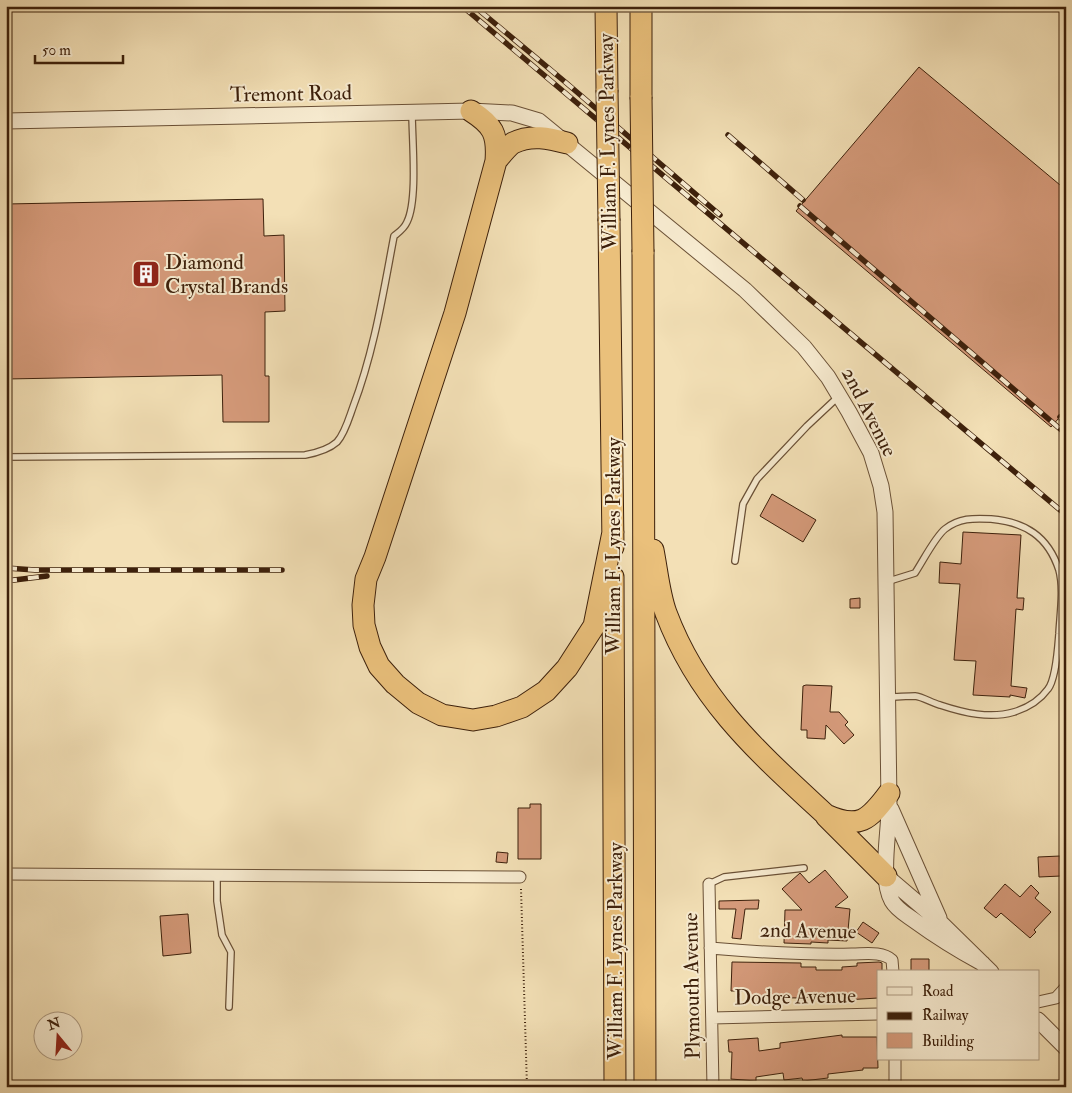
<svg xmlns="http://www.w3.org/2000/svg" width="1072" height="1093" font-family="'IM FELL Double Pica',serif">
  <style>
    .building { fill: #d59a7a; stroke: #3d200b }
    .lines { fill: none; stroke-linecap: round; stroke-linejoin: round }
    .service-casing { stroke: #6a5036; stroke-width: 8 }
    .minor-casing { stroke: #6a5036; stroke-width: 13 }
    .tertiary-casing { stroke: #6a5036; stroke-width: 17 }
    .motorway-casing { stroke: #3d200b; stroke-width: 23 }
    .path { stroke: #3d200b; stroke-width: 2; stroke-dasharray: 1 2.5; stroke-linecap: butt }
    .service { stroke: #f7ebd0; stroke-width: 5.5 }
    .minor { stroke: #f7ebd0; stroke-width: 11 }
    .tertiary { stroke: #f7ebd0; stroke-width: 15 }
    .motorway { stroke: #eac07b; stroke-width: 21 }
    .rail-casing { stroke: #3d200b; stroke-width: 5.5 }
    .rail { stroke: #f7ebd0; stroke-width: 4; stroke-dasharray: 11; stroke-linecap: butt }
    .motorway-bridge-casing { stroke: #3d200b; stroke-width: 23; stroke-linecap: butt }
    .motorway-bridge { stroke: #eac07b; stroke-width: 21 }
    .labels { text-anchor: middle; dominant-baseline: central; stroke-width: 4; stroke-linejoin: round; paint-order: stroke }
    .street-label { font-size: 21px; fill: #3d200b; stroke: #f7ebd0 }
    .poi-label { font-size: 21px; fill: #3d200b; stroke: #f7ebd0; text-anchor: start }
  </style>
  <rect width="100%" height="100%" fill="#f3e0b6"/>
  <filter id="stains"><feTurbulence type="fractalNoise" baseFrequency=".004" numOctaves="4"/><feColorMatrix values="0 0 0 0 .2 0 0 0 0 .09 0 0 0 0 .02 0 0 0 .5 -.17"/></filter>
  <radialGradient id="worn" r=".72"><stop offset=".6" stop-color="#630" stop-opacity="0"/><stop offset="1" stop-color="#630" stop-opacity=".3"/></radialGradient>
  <!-- building -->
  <path class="building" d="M919,67L1066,190V410L1051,427L796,211Z
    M263,199L264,236L284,235L285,311L265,312V376H269V422H223L222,375L6,379V204Z
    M772,494L816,520L803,542L760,516Z
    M963,532L1021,535L1017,598H1024L1023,610L1016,609L1011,686L1027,688L1025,698L1010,695V697L973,695L976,661L954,660L960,584L939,583L940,562L961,564Z
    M860,598V608H850V599Z
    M806,685L832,686L830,712H839L848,722L845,725L854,735L844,744L826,725L825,739L807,738V730H801L803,686Z
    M530,804H541V859H518V808H530Z
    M497,852L508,853L507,863L496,862Z
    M1060,856L1061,876L1039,877L1038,857Z
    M825,870L848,897L835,907L850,909L847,941L828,940V943L811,942V944L784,943L785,910H802L782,889L800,873L809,883Z
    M1005,884L1020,897L1031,885L1039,893L1035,898L1051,912L1034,930L1036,932L1030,938L1001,913L996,918L984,908Z
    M759,900L758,909H745L741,939L732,938L736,909H719V901Z
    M188,914L191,953L163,956L160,916Z
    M863,922L879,933L872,943L856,932Z
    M911,959H929V972H911Z
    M732,962L801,963V967H816V970H842V967L857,966V963L879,962L882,963V972H878V998L845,1000L844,996H827L800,998L747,997V991H731Z
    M842,1035V1037H877L878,1068H863V1070L828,1074V1078L803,1081L802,1078L784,1080L783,1073L756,1077V1081L731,1079L732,1052H729L728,1040L758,1038L759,1051L780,1048V1043Z"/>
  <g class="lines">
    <defs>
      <path id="service" d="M6,457L305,455C316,453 328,450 337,442C345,433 349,418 353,407C374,352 383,294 394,236C399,232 404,229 407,222C418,200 412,139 412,112
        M735,561L743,504L757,479L807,426L838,397
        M886,582L915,573C923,561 935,537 945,529C959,518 973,518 991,519C1025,522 1048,536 1059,570C1064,588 1060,615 1059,634C1058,647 1056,679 1048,689C1040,700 1027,708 1014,712C990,719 964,713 940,705C932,703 923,697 915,696C906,696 897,697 888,697
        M217,876V901L222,935L231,952L229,1007
        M709,884L724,877L804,868"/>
      <path id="minor" d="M6,874L520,877
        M709,884L713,1087
        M710,948C757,952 804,955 852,954C865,954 882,951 892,960L893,972
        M1038,1002L1056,998L1066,987
        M712,1018L878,1014
        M895,1059V1087"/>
      <path id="tertiary" d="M6,121L471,111L512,113L539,121L745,290L804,347L828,377L849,412L871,453L881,486L885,512C887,609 887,706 889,803C890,831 879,877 892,901C897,910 907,915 915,921C937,937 958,950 982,963
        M891,809L939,918
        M886,876L940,922L991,972
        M1038,1020L1066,1048"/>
      <path id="motorway" d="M606,6L607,90
        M641,97V6
        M471,111C493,125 498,134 496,161L455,313L375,557L366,579L363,605L364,625L370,647L379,666L395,684L418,703L442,715L473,720L496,716L522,707L546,691L567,668L594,626L613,532
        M496,161C501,155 507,147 513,143C531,134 549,138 567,143
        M609,221L613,547
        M643,252L645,1087
        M653,550C657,570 659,594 666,613C699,701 759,753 826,815C859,830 869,820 889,793
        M613,577L615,1087
        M826,816L886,876"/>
    </defs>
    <!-- service casing -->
    <use href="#service" class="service-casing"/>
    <!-- minor casing -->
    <use href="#minor" class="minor-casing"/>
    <!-- tertiary casing -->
    <use href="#tertiary" class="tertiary-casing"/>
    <!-- motorway casing -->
    <use href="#motorway" class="motorway-casing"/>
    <!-- path -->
    <path class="path" d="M521,889L527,1087"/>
    <!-- service -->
    <use href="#service" class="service"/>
    <!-- minor -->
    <use href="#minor" class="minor"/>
    <!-- tertiary -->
    <use href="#tertiary" class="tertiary"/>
    <!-- motorway -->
    <use href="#motorway" class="motorway"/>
    <defs>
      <path id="rail" d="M462,6L1066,515
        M480,11L564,81L720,215
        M728,135L803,200
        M800,206L1066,434
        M1060,417L1066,423
        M6,568L35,570H282
        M6,581L47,576"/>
    </defs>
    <!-- rail casing -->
    <use href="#rail" class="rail-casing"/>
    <!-- rail -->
    <use href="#rail" class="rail"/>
    <defs>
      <path id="motorway-bridge" d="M607,90L609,221
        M641,97L643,252"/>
    </defs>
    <!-- motorway-bridge casing -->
    <use href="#motorway-bridge" class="motorway-bridge-casing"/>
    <!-- motorway-bridge -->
    <use href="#motorway-bridge" class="motorway-bridge"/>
  </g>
  <!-- icons -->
  <defs>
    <symbol id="building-square" viewBox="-11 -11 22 22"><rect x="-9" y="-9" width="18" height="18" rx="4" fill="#8f2418" stroke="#f7ebd0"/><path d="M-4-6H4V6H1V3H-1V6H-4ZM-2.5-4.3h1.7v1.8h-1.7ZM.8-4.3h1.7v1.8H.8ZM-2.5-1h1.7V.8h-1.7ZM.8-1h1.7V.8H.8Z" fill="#fff"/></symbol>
  </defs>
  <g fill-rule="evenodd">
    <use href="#building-square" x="130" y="258" width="32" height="32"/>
  </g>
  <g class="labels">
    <!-- street labels -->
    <g class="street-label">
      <text transform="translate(291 94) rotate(-1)">Tremont Road</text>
      <text transform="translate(608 142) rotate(-91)">William F. Lynes Parkway</text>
      <text transform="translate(869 412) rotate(63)">2nd Avenue</text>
      <text transform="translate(613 546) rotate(-90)">William F. Lynes Parkway</text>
      <text transform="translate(808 931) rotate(1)">2nd Avenue</text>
      <text transform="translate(615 951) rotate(-90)">William F. Lynes Parkway</text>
      <text transform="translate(692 986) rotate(-91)">Plymouth Avenue</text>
      <text transform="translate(795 997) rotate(-1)">Dodge Avenue</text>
    </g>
    <!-- poi labels -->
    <g class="poi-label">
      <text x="165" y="262">Diamond<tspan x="165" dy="24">Crystal Brands</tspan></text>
    </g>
  </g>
  <!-- margin -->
  <rect width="1072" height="1093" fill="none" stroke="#f3e0b6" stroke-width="25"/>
  <rect x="8" y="8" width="1057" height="1078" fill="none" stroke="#3d200b" stroke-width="2.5"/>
  <rect x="12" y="12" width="1047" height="1068" fill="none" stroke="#3d200b"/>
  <!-- legend -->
  <rect x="877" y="970" width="162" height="90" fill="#f7ebd0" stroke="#ad9a81"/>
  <rect x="887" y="987" width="25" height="8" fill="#f7ebd0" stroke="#ad9a81"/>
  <text x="922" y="996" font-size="15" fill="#3d200b">Road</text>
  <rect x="887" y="1012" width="25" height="8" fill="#3d200b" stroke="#ad9a81"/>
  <text x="922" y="1020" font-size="15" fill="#3d200b">Railway</text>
  <rect x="887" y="1033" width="25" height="15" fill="#d59a7a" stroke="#ad9a81"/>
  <text x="922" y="1046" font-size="15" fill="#3d200b">Building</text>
  <!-- north arrow -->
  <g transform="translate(58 1036) rotate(342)"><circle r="24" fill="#f7ebd0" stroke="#ad9a81"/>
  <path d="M0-4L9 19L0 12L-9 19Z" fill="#8f2418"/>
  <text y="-8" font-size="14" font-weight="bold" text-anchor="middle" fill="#3d200b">N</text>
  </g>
  <!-- scale -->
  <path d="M35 55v8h88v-8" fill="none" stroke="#3d200b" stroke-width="2.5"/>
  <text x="42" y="55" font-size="15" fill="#3d200b" stroke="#f7ebd0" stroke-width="4" paint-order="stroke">50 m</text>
  <rect width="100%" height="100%" filter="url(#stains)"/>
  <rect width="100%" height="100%" fill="url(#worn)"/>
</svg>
